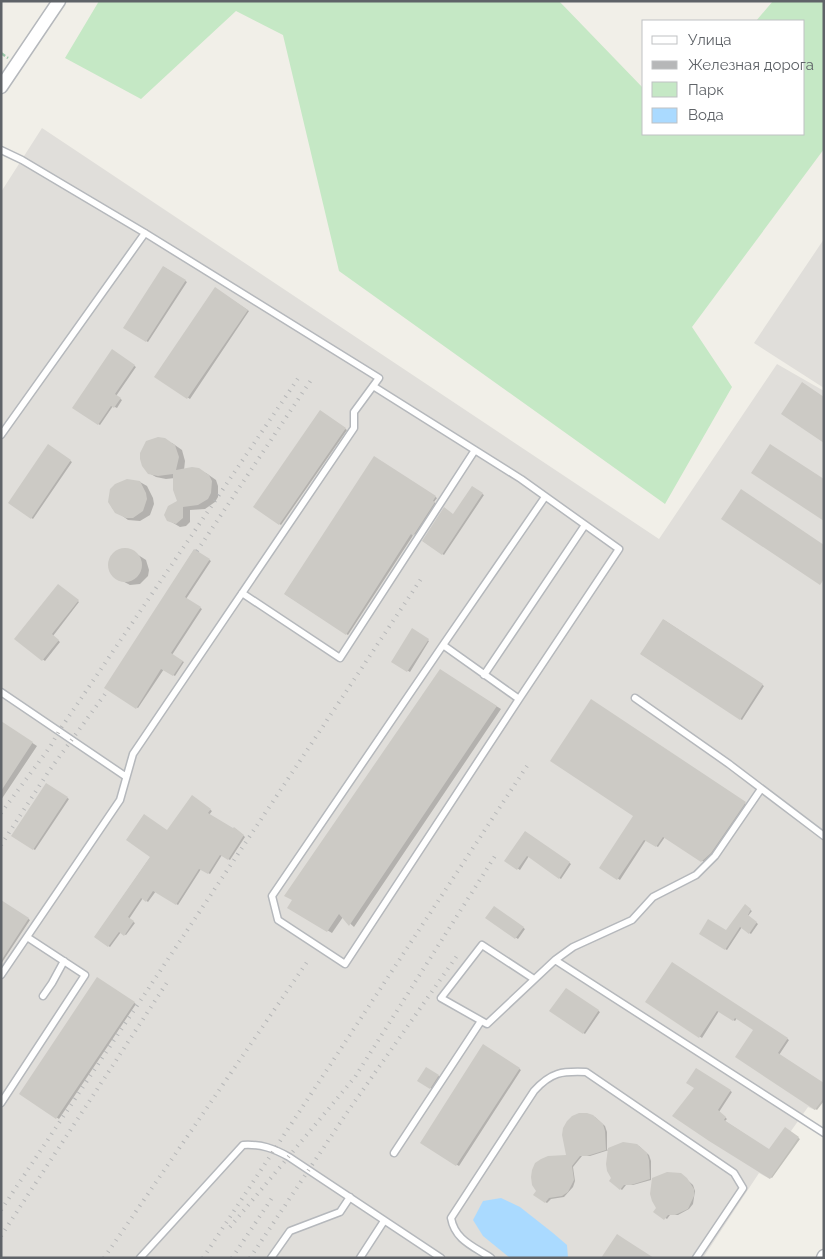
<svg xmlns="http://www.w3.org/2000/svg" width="825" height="1259" font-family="Raleway,sans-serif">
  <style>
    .industrial { fill: #e0deda }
    .green { fill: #c5e8c5 }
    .water { fill: #aadaff }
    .shadow { fill: #0003 }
    .building { fill: #cccac5 }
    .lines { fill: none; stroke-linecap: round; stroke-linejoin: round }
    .service-casing { stroke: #b5b8bc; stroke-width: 9 }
    .minor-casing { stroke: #b5b8bc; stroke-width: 15 }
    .path { stroke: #9cc7a9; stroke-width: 2.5; stroke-dasharray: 5 2.5; stroke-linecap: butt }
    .service { stroke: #fff; stroke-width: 6 }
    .minor { stroke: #fff; stroke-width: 12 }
    .rail { stroke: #b6b7b8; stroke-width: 4; stroke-dasharray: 1 6; stroke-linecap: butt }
  </style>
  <rect width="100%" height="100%" fill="#f1efe8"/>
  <!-- industrial -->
  <path class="industrial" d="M42,128L659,539L777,364L824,391V1098L815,1110L808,1107L791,1131L770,1179L759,1173L703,1258H1V192Z
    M824,239V388L754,343Z"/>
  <!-- green -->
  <path class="green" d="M99,1H559L644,89V134H804V21H756L773,1H824V149L692,327L732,387L665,504L339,271L283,35L236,11L141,99L65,58Z"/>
  <!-- water -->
  <path class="water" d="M501,1198L520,1207L553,1233L567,1245L568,1258H510L483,1236L473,1220L483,1201Z"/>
  <!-- shadow -->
  <path class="shadow" d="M164,267L187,282L148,342L125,328Z
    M216,289L249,311L190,399L156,376Z
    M112,351L136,367L116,396L122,400L117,408L113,406L100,425L74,408Z
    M321,412L347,430L281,525L255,507Z
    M172,443L182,450L185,461L184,470L206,473L216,480L218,486V497L215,502L205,509L190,510V522L186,526L180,527L168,520L179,502L175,478L166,479L156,477L149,473Z
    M48,446L72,462L33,519L10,503Z
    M375,458L437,498L434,502L436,504L416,536L414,534L348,635L285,594Z
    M140,482L147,486L153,498L154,504L150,515L140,521L128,520L112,508L110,496Z
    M472,488L484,495L444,555L423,541L454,515Z
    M129,549L146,560L149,570L148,576L140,584L130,585L113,576L109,566L111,557L119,550Z
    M194,550L211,561L186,599L202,609L172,655L184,662L175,676L164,669L138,708L106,688Z
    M60,587L79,602L53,636L60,642L45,661L16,639Z
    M664,620L764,686L742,720L641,654Z
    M412,630L429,641L410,672L393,662Z
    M440,671L501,709L354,927L343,917L332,933L289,908Z
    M591,701L746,804L713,854L704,862L665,837L658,847L646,840L620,880L601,867L635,816Z
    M1,722L37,746L1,800Z
    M46,785L69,799L35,850L13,836Z
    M192,797L212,811L209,815L233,830L236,829L245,837L230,860L222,855L210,874L201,869L178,905L156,891L148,902L143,898L129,919L135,923L126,935L121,932L110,947L95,937Z
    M525,832L571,864L561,879L529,856L520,870L506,861Z
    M1,901L30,920L1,964Z
    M745,906L752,911L748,916L758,924L751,934L742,927L727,950L700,933L726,932Z
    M494,908L525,929L518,939L487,918Z
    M672,964L789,1040L779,1055L824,1085V1101L817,1110L737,1057L755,1030L737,1018L735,1021L719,1011L702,1038L647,1001Z
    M98,979L136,1004L59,1119L21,1094Z
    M566,989L600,1012L585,1034L551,1011Z
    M484,1046L521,1070L459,1166L422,1143Z
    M426,1069L440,1077L432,1089L419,1080Z
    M696,1070L732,1092L719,1112L727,1119L725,1121L770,1151L785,1129L800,1139L772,1178L709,1140Z
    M595,1117L605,1126L607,1132V1150L623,1143L639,1146L649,1155L651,1161V1180L633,1185H626L622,1190L611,1181L613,1178L609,1150L590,1156H582L573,1167L575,1181L573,1187L564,1197L551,1199L547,1203L535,1195L568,1156Z
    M683,1176L693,1185L695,1191L693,1204L689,1209L678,1215H670L667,1219L655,1211Z"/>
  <!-- building -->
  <path class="building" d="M163,266L186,280L146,342L123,328Z
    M215,287L248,310L187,399L154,377Z
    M112,349L135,365L115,394L121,398L114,408L111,406L98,425L72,408Z
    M802,382L824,397V443L781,414Z
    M320,410L346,428L279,525L253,507Z
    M158,437L165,438L175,445L179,457L176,470L192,467L199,468L209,475L212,481L211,493L208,499L198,505L183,507V518L176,524L167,521L164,515L168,506L177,501L173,490V474L158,476L148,474L142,466L140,459V453L146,441Z
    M48,444L71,460L31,519L8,503Z
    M770,444L824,479V521L751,473Z
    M374,456L436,496L433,501L435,502L413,536L411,534L346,635L284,594Z
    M127,479L140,481L146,493L147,499L143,511L133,518H126L115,513L108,502L110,489L115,484Z
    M472,486L483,493L442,555L422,541L444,507L453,514Z
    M741,489L824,545V579L820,585L721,519Z
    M108 565a17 17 0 1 1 34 0a17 17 0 1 1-34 0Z
    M194,549L210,559L185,597L201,607L171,653L183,661L173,676L161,669L136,709L104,688Z
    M58,584L79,600L52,634L59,640L42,661L14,639Z
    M663,619L763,684L740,720L640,654Z
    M412,628L429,639L407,672L391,662Z
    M440,669L497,706L349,926L339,914L327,932L287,908L292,900L284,896Z
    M591,699L746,802L711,853L701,862L663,837L656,847L644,840L617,880L599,868L633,816L550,761Z
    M1,721L33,742L1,791Z
    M46,783L68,797L33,850L11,836Z
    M192,795L211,809L208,813L233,828L234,827L244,835L228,860L220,855L208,874L199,869L176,905L153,891L146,902L141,898L128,917L134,921L124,936L119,932L108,947L94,937L150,857L126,840L144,814L167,830Z
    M525,831L570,862L559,879L527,856L517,870L504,861Z
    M1,900L29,918L1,961Z
    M745,904L751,909L748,915L757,922L749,934L740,927L725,950L699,934L708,919L726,930Z
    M494,906L524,927L515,939L485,918Z
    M672,962L788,1038L778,1053L824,1083V1098L815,1110L735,1057L753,1030L735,1018L733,1021L717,1011L699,1038L645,1002Z
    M97,977L135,1002L56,1119L19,1094Z
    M566,988L599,1010L583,1034L549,1011Z
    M483,1044L520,1068L456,1166L420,1143Z
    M426,1067L439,1075L430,1089L417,1081Z
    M696,1068L731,1090L718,1110L726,1117L724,1120L769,1149L785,1127L799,1137L770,1179L709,1141L672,1116L694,1088L686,1083Z
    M579,1113H587L593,1115L603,1124L605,1131L606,1150L587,1156H580L572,1166L574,1180L568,1192L562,1196L549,1198L545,1203L533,1195L536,1191L532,1185L531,1177L532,1170L535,1163L541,1159L548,1156L566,1155L562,1135L563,1128L567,1121L572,1116Z
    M623,1142L637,1144L647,1153L649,1160L650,1179L631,1185H624L620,1190L609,1181L611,1178L607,1171L606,1164L608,1148Z
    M667,1172L681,1173L687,1178L694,1189V1196L688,1209L675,1215H668L664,1220L653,1212L656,1208L652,1201L650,1194L652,1178Z
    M617,1234L626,1240L654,1258H601Z"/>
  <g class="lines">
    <defs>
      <path id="service" d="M1,150L22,160L145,233L379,378L354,412V428L133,754L120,800L1,975
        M373,386L521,479L619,549L519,699L443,645L545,497
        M1,435L145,233
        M242,593L340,658L475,450
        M443,645L272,896L278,920L345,964L519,699
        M484,675L585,525
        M1,692L125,776
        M635,698L729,764L824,836
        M761,789L715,856L696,875L653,897L632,920L573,947L555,960L824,1133
        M534,979L482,945L441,998L487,1024L555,960
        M43,996L52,983L64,961
        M1,1103L85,975L27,937
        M394,1153L481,1021
        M140,1258L243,1145C261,1144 273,1148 289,1157L441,1258
        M271,1258L290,1231L340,1212L350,1197
        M360,1258L384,1221
        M491,1258C473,1246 455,1240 451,1218L534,1091C551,1072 562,1071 586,1072L734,1173L743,1188L696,1258"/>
      <path id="minor" d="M1,87L59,1
        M823,1258L824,1256"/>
    </defs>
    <!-- service casing -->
    <use href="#service" class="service-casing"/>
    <!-- minor casing -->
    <use href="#minor" class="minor-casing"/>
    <!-- path -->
    <path class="path" d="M1,53L8,58"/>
    <!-- service -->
    <use href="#service" class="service"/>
    <!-- minor -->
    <use href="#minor" class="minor"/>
    <!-- rail -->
    <path class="rail" d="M197,551L311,380
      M1,813L50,747L59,731L301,374
      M1,845L49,771L108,690
      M1,1210L421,579
      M230,1227L355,1077L495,856
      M1,1236L168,981
      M104,1258L307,962
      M203,1258L527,766
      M232,1258L274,1195
      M250,1258L346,1114L459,953"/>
  </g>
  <!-- border -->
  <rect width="825" height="1259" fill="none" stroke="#5f6368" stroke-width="5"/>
  <!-- legend -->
  <rect x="642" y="20" width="162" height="115" fill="#ffffff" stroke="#bfc1c3"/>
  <rect x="652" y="36" width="25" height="8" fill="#ffffff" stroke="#bfc1c3"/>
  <text x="688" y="45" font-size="15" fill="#5f6368">Улица</text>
  <rect x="652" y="61" width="25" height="8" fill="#b6b7b8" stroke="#bfc1c3"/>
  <text x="688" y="70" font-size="15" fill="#5f6368">Железная дорога</text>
  <rect x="652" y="82" width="25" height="15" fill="#c5e8c5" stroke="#bfc1c3"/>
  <text x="688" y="95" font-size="15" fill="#5f6368">Парк</text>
  <rect x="652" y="108" width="25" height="15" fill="#aadaff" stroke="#bfc1c3"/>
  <text x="688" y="120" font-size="15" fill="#5f6368">Вода</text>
</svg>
